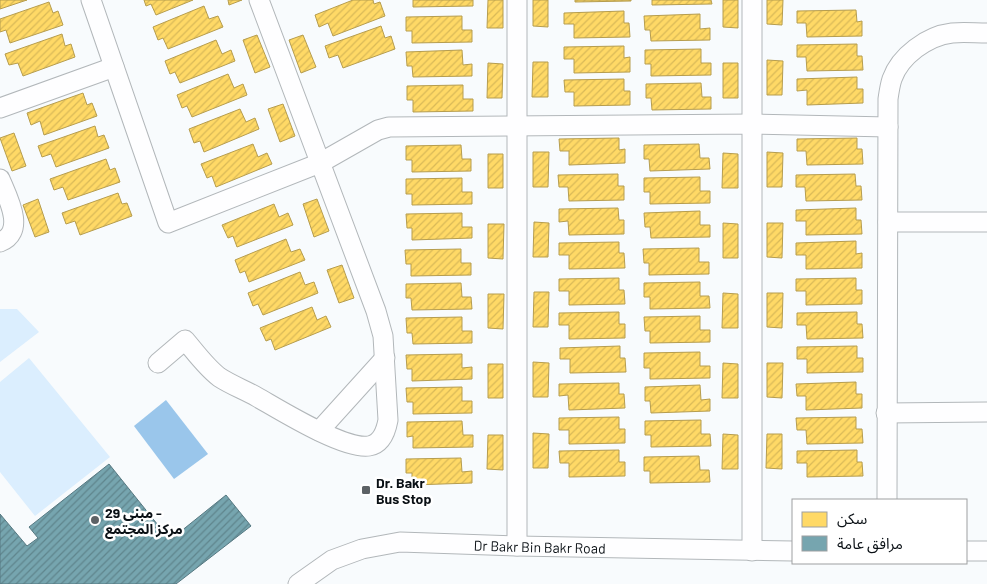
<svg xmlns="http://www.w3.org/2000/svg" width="987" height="584" font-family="Barlow,'Noto Sans Arabic',sans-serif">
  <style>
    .green { fill: #dbeefe }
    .water { fill: #9ac6eb }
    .homes { fill: url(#homes-hatch); stroke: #b69d4e }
    .public { fill: url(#public-hatch); stroke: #567881 }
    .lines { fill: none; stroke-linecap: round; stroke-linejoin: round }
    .minor-casing { stroke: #b2b7ba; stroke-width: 21 }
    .minor { stroke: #fefeff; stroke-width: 19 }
    .poi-dot { fill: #5d6266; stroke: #fff; stroke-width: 2 }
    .labels { text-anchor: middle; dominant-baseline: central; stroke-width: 5; stroke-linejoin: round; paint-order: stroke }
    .poi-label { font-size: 14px; font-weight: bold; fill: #0a1015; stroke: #fff; text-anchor: start }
    .street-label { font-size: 14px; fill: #0a1015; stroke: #fff }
  </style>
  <defs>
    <pattern id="homes-hatch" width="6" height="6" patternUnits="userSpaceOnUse" patternTransform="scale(1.25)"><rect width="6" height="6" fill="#ffd966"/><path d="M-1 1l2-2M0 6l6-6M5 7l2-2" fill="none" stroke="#d9b958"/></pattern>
    <pattern id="public-hatch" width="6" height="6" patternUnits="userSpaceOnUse" patternTransform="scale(1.25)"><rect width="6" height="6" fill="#76a5af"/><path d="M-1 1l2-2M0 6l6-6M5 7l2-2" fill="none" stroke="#5f858d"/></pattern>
  </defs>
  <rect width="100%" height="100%" fill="#f8fbfd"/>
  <!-- green -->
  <path class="green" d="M0,309H17L39,332L0,362Z
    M29,358L110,457L35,516L0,472V382Z"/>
  <!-- water -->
  <path class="water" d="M166,400L208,454L174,479L134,426Z"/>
  <!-- homes -->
  <path class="homes" d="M0,0H27L0,9Z
    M144,0H193L156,15L151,4L146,6Z
    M228,0H242L229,5Z
    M353,0H373L374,4L380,2L385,16L333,36L328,23L319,27L315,15Z
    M413,0H473V6L413,7Z
    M488,0H503V28H487Z
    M533,0H548V27L533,26Z
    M575,0H631V1L575,2Z
    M652,0H711L712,4L652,5Z
    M723,0H738V28L723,27Z
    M767,0H783L782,25L767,24Z
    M49,2L53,13L58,11L63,25L10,43L6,30L0,32V19Z
    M204,6L209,19L218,16L223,27L168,49L163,38L158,40L153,27Z
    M856,10L857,22L862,21V36L807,37L806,23H797V11Z
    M624,11V23H629L630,37L574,38V24H564V13Z
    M700,14V29L710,28V40L651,41L650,30H645L644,16Z
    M462,16V30H472V42L412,43V31H406V17Z
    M381,26L385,38L391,36L395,49L343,68L338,55L329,58L325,46Z
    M62,34L65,46L71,44L75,57L23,76L18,63L9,65L5,54Z
    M257,35L270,67L255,73L243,40Z
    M303,35L316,67L301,73L289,40Z
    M216,40L222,54L231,50L235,61L180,83L175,72L170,74L165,61Z
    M857,44V56H862L863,70L807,71L806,57H797V45Z
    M624,46V58L630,57V72L574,73V59H564V47Z
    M701,49V63H711V75L651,76V64H645V50Z
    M462,50L463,65L472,64V76L413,77L412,66H407L406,52Z
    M767,60L783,61L782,95H767Z
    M533,62H548V97H532Z
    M488,63L503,64L502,98H487Z
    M723,63H738V98H723Z
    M228,74L234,88L243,84L247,95L192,117L187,106L182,108L177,95Z
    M857,77V89H863V103L807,105V90L797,91V79Z
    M624,79V91H630V105L574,106V92H565L564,80Z
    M701,83L702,97H711V109L652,110L651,98H646V84Z
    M463,85V99H473V111L413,112V100H407V86Z
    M83,93L87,105L92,103L97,116L44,135L40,121L31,125L27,113Z
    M283,104L295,136L280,142L268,109Z
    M240,109L246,122L255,118L259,129L204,152L200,141L194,143L189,129Z
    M95,126L98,137L104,135L109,148L56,167L51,154L42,157L38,146Z
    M14,133L26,166L12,171L0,138Z
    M619,138V150L625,149V163L569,165V151H560L559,139Z
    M857,138V149H862L863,164L807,165L806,151H797V139Z
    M253,144L258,157L267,153L272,164L216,187L212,176L207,178L201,164Z
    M699,144L700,158H709L710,169L650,171L649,159H644V145Z
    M461,145L462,159H471V171L412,172V160H406V146Z
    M533,152H549L548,187H533Z
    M767,152L783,153L782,187H767Z
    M723,153L738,154V188H722Z
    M488,154H503V188H488Z
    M106,159L110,170L115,168L120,182L68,200L63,187L54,190L50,179Z
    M618,174V186H624V200L569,201L568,187H559L558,175Z
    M855,174L856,186H861L862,200L806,201L805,187H796V175Z
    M700,177V191H710V203L650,204V192H644V178Z
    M462,178V192H472V204L412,205V194H406V179Z
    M118,193L122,204L127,203L132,216L80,235L75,221L66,224L62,213Z
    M38,199L49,232L35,237L23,205Z
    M317,199L329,231L314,237L303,204Z
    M274,204L279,217L288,213L293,225L237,247L233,236L228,238L222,225Z
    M618,208L619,220H624V234L569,235L568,221L559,222V209Z
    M856,208V220H861L862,234L806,235V221H796V210Z
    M700,211V225H710V237L651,238L650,227H645L644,213Z
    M462,213V227H472V238L412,240V228H407L406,214Z
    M534,222L549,223L548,257H533Z
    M723,223L738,224V258H723Z
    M767,223H783L782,258L767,257Z
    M488,224H504L503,259L488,258Z
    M286,239L291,252L300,249L305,260L249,282L245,271L240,273L235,260Z
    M856,241V254L862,253V268L806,269V255H796V243Z
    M619,242V253H624L625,268L569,269V255H559V243Z
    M699,248V262H709V274L649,275V263H644L643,249Z
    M461,249V263H471V275L411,276V264H406L405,250Z
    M342,265L354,298L339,303L327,270Z
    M300,272L305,285L314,282L318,293L263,315L258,304L253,306L248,293Z
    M619,278V290H624L625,304L569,305V291H559V279Z
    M856,278V290H862V304L806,305V291H796V279Z
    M700,282V296H709L710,308L650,309V297H644V283Z
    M461,283L462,297H471L472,309L412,310L411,298H406V284Z
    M534,292H549L548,327H533Z
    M723,293L738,294V328H722Z
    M767,293H783L782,328L767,327Z
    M488,294H504L503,329L488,328Z
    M312,307L317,320L326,316L331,327L275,350L271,339L266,341L260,328Z
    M619,312V324H625V338L569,339V325H559V313Z
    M857,312V324H862L863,338L807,339L806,325H797V313Z
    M700,316V330H710V342L650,343V331H645L644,317Z
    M462,317V331H472V343L413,344L412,333H407L406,318Z
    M620,346V358H625L626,372L570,373V359H560V348Z
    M857,346V358H863V372L807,373V359H797V347Z
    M700,352V366H710V378L650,379V368H644V353Z
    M462,354V368L472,367V379L412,381V369H407L406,355Z
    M533,362L549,363L548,397H533Z
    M723,363L738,364V398H722Z
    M767,363H783L782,398L767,397Z
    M488,364H503V398H488Z
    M856,382V394H862V408L806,410V396H797L796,384Z
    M619,383V394H624L625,408L569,410L568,395L559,396V384Z
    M700,385L701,400L710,399V411L651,413L650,401H645V387Z
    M462,387V401H472V413L413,414V402H407L406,388Z
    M619,417V429H625V443L569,444V430H559V418Z
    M856,417V429H862L863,443L807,444L806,430H797L796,418Z
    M701,420V434H710L711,446L651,447V435H645V421Z
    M462,421L463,435H473V447L413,448V436L407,437V422Z
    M533,433L549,434L548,468H533Z
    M723,434L738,435V469H722Z
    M767,434H782V469L766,468Z
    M488,435H503V470L487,469Z
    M619,450V462H625V476L569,477V463H560L559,451Z
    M857,450V462H862L863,476L807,477V463H797V451Z
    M699,456L700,470H709L710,482L650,483V471H644V457Z
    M461,458L462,472L472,471V483L412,485V473H406V459Z"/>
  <!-- public -->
  <path class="public" d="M109,464L170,540L226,495L251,526L176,584H0V514L27,546L38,538L29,527Z"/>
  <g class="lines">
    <defs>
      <g id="minor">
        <path d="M91,0L168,223L320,163L378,130L389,127L752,124L888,127"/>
        <path d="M752,0V551"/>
        <path d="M0,108L114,67"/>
        <path d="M0,179C7,196 27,232 0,242"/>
        <path d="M888,222H987"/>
        <path d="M158,363L185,340C196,353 206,367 219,377C231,385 245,390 257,397C280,410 344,450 369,446C381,444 386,431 388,420L383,336L376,311L259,0"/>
        <path d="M886,413L987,412"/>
        <path d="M319,431L385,358"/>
        <path d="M887,500L888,99C889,92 890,85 892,79C900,56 927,36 952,33C963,32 975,33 987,33"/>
        <path d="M517,546V0"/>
        <path d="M966,551H987"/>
        <path id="s1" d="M298,584L332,560L362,549L400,542L517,546L793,551"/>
      </g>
    </defs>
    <!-- minor casing -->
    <use href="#minor" class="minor-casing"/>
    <!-- minor -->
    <use href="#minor" class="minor"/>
  </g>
  <!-- markers -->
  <g class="poi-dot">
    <rect x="361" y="485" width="10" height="10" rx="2.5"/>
    <circle cx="95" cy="520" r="5"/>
  </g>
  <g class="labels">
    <!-- poi labels -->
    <g class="poi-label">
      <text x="376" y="482">Dr. Bakr<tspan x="376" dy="16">Bus Stop</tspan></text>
      <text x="105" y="512">مبنى 29 -<tspan x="105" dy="16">مركز المجتمع</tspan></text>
    </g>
    <!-- street labels -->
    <g class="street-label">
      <text stroke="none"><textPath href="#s1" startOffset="252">Dr Bakr Bin Bakr Road</textPath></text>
    </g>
  </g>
  <!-- legend -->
  <rect x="792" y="499" width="175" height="65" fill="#ffffff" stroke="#9d9fa1"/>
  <rect x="802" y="512" width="25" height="15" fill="#ffd966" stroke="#9d9fa1"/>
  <text x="837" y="524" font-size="15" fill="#0a1015">سكن</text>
  <rect x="802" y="536" width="25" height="15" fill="#76a5af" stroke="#9d9fa1"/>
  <text x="837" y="549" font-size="15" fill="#0a1015">مرافق عامة</text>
</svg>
